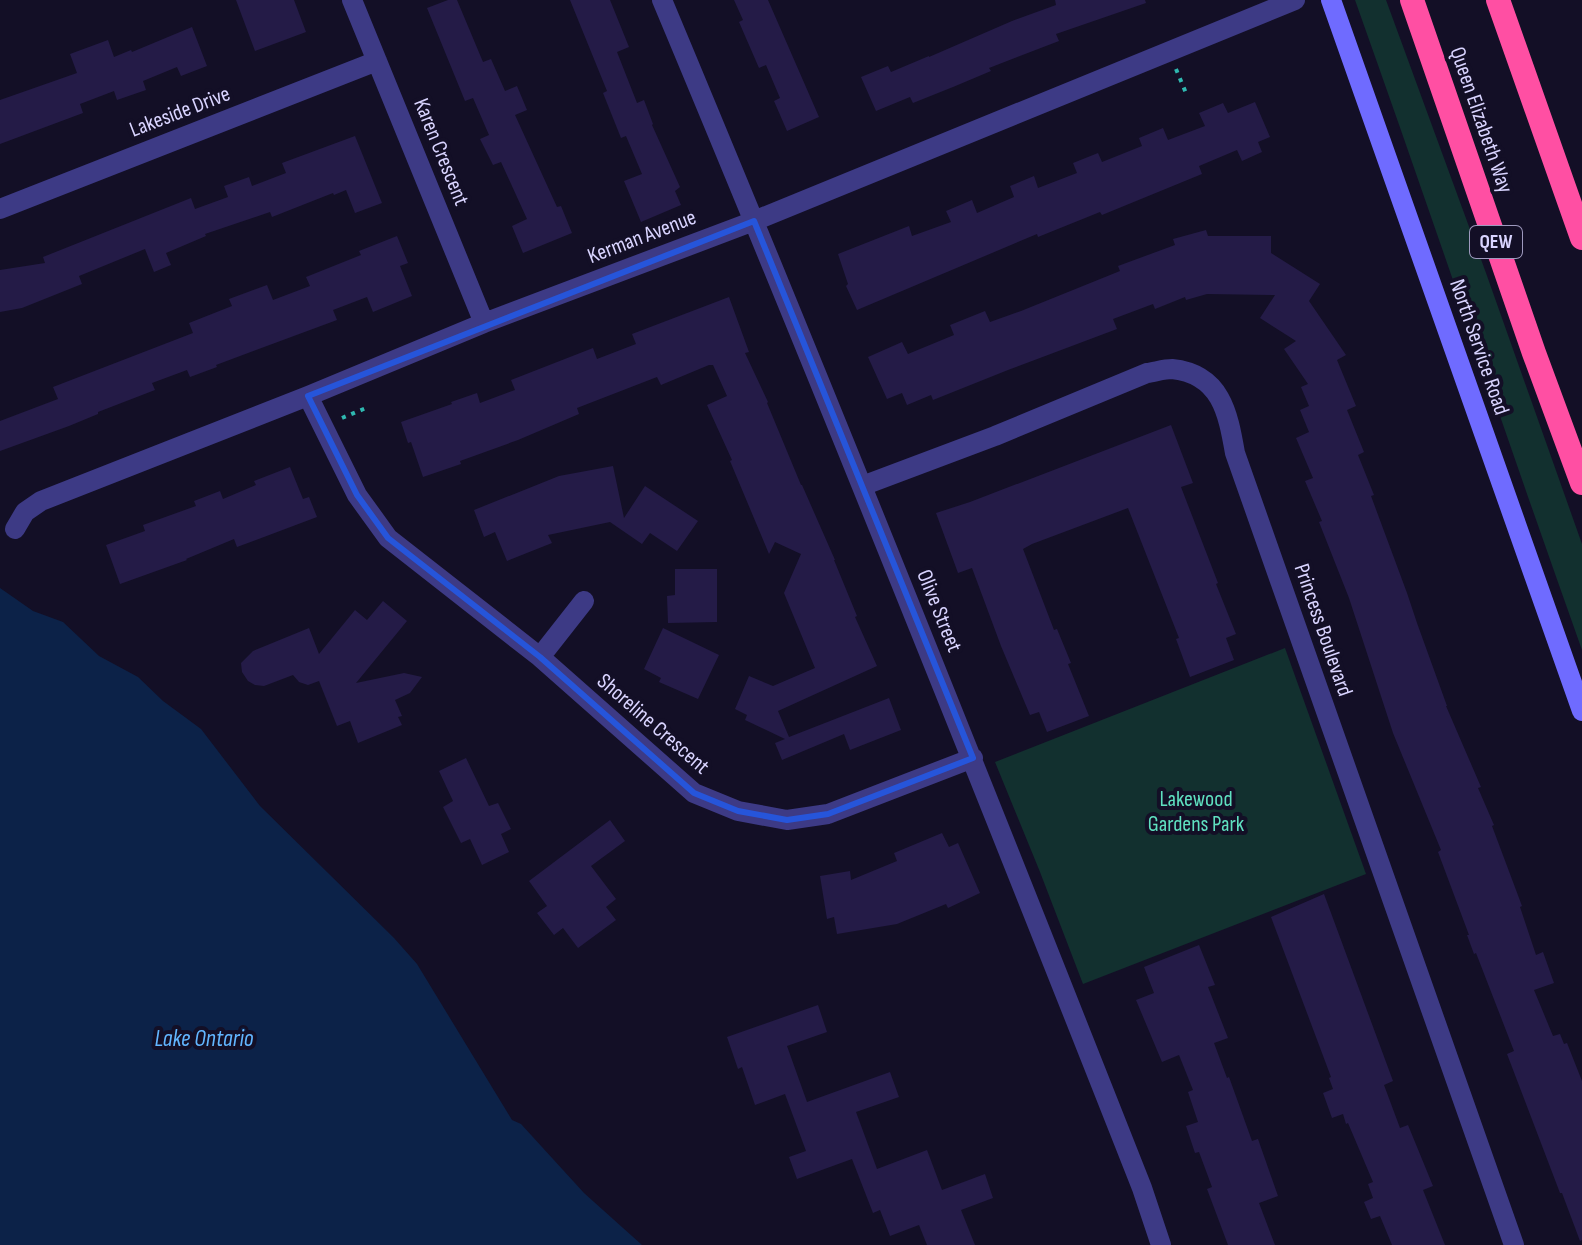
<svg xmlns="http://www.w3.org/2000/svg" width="1582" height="1245" font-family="'Sofia Sans Condensed',sans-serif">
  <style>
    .green { fill: #12302f }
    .water { fill: #0c2248 }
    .building { fill: #241b47 }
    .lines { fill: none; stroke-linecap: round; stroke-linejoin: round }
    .path { stroke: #2fb8b0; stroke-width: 4; stroke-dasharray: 4 6; stroke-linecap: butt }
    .street { stroke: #3d3a85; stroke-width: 20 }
    .secondary { stroke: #6f6bff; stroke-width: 20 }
    .highway { stroke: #ff4fa3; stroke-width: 24 }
    .marked { fill: none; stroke: #2655da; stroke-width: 6; stroke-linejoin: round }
    .labels { text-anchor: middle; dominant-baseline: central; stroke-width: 8; stroke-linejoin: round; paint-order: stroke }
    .shield { fill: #130f26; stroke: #9e99be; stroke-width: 2 }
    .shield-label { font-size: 20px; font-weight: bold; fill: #d9d4ff }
    .street-label { font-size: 22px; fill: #d9d4ff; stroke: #130f26 }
    .park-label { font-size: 22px; fill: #5fe0c0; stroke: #130f26 }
    .water-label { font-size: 24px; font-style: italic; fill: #62b6ff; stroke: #130f26 }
  </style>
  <rect width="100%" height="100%" fill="#130f26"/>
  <!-- green -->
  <path class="green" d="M1355,0H1386L1486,273L1582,544V650C1505,434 1432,216 1355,0Z
    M1285,648L1366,874L1083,984L1040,872L995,762Z"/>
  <!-- water -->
  <path class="water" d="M0,588L33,611L63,622L99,656L138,677L163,701L201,729L260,806L394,938L417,964L512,1120L521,1124L584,1193L642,1245H0Z"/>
  <!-- building -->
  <path class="building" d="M236,0H294L306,32L255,51Z
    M448,0H457L483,62L491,59L505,91L517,86L527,110L515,115L557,207L561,206L572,233L523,253L512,226L527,219L501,162L493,165L480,139L489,135L473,98L465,101L427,8Z
    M570,0H610L629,47L617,52L637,103L644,100L653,124L652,125L680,187L675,191L681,205L641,222L624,181L642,174L626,136L621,138L603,93L607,91Z
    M734,0H768L819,117L787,131L774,101L780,98L766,65L759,68L739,22L743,20Z
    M1055,0H1145L1146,3L1056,34L1059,41L989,68L991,71L953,87L913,103L910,97L876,111L861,77L888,66L891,72L929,56V57L1012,21L1056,5Z
    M192,27L207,66L181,76L177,67L143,81L146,90L117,100L114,91L80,104L83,113L0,144V100L77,73L70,54L108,40L114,57L131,50L132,52Z
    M1255,102L1270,137L1258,142L1262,152L1242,161L1237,150L1199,166L1202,174L1102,215L1100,212L1038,237L1037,234L857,310L846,286L848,284L838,254L909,226L912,236L951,222L946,211L972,200L977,213L1014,197L1010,186L1034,176L1038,188L1077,173L1073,163L1098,153L1102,162L1142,146L1139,138L1163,128L1168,140L1205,126L1199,113L1223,103L1228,113Z
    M355,136L382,203L355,213L346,190L334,195L333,193L272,217L270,212L205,234L206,236L166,253L171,265L154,272L145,249L79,276L82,284L22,308L0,312V270L45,263L43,257L191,198L195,209L228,197L224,186L249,177L252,186L286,173L282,163Z
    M1206,230L1208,236H1271V253L1320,284L1309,301L1346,355L1337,360L1356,406L1347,410L1364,452L1358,455L1374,495L1371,496L1407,593L1417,623L1447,706H1446L1481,787L1478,788L1494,825L1492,826L1522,906L1520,907L1536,955L1543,952L1554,983L1534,990L1553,1036L1560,1034L1564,1044L1567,1043L1582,1081V1240L1580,1241L1562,1193H1560L1507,1054L1514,1051L1476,953L1474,954L1467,935H1469L1438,852L1441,850L1393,733L1349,598L1319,522L1322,521L1305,481L1313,478L1296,438L1309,432L1300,410L1309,406L1301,387L1308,384L1284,349L1296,341L1260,318L1275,295L1207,294L1186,300L1185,297L1155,309L1153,304L1113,319L1117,329L1008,370L933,400L931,395L907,405L902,393L887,399L868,357L902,342L908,354L954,335L950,325L985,311L990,322L1021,311L1120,271L1118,266L1175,245L1173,239Z
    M397,236L408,263L400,266L412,296L373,312L367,297L333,310L337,320L216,365L217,367L190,377L187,370L152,383L155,390L98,412V414L69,426L0,451V421L58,399L53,387L193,333L189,323L232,306L229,299L267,285L273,300L310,286L306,277L361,255L359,251Z
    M729,297L749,352L745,353L768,402L767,403L801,485H802L835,560H834L857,616L855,617L877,666L778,711L789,737L889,698L901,730L850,750L844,734L782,760L775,743L785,739L745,720L747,715L735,709L749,676L773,686L815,668L784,593L801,554L775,542L769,554L730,461L732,460L707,405L727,396L713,365H709L661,385L657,377L577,408L579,414L518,440L460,461L461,464L423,477L411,442L408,443L401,422L452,404L451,402L477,393L480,403L515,390L511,380L593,348L597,359L636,344L632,334Z
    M1171,425L1193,483L1181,487L1218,583L1216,584L1236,634L1226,638L1234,660L1190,677L1176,639L1179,638L1128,508L1032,544L1023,549L1054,630L1057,629L1071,663L1068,664L1089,716L1047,732L1039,712L1030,715L1001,646L972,568L958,573L936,513L970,502Z
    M613,466L624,518L645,486L698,521L677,551L650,533L642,544L610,522L548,535L552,543L507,561L495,532L484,537L474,510L559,476Z
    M290,467L303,499L309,497L317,517L237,547L234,539L186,559L187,560L120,584L106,545L145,531L143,525L196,506L194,501L220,491L223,499L256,485L254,481Z
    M675,569H717V622L668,623L667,596L675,595Z
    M383,601L407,621L356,683L404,673L422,677L410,693L395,700L402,716L398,717L402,725L358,743L350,721L337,726L319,681L308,685L299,682L293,675L264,686L255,685L248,681L242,672L241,663L253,651L309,628L319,654L355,610L367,620Z
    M663,628L719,655L698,699L659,682L661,678L644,669Z
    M466,758L489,806L498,803L511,829L501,834L509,852L482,865L470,839L461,843L443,807L453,801L439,771Z
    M610,820L625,841L591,866L616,899L606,907L616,920L578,948L563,928L554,935L537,913L547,906L529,881Z
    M942,833L949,847L958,843L980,893L948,908L946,904L897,924L837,934L834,917L827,919L820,876L850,871L851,880L897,861L894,853Z
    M1324,894L1393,1081L1384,1085L1400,1128L1408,1125L1433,1186L1423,1190L1445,1245H1392L1380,1216L1371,1219L1364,1202L1373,1198L1368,1184L1373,1182L1348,1123L1346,1124L1343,1114L1332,1118L1323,1093L1333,1089L1329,1078L1331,1077L1271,917Z
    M1199,945L1215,985L1208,987L1228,1038L1214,1043L1227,1078L1229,1077L1252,1141L1258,1139L1278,1196L1259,1203L1275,1245H1228L1207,1189L1212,1187L1199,1152L1195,1153L1186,1126L1198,1122L1188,1092L1193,1090L1179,1055L1162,1062L1136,1000L1154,993L1144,967Z
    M818,1005L827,1032L787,1046L807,1102L890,1072L899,1097L856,1112L877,1169L927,1150L942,1190L985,1174L993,1198L961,1210L975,1245H927L919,1225L890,1236L880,1210L873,1213L852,1159L797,1179L789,1157L806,1151L785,1094L755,1105L742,1067L738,1069L727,1037Z"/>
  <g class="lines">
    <!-- path -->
    <path class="path" d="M1176,69L1186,93
      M342,418L366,408"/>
    <!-- street -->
    <path class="street" d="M352,0L484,323
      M662,0C827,394 985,790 1142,1188L1161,1245
      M0,209L377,61
      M308,396L357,495L388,538L540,657L694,793L738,811L787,820L828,814L973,758
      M862,486L995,436L1147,373C1155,372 1164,369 1172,369C1221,374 1228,413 1235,453L1514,1245
      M15,529L25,512L41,501L308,396L484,323L754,221L1295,0
      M540,657L584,601"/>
    <!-- secondary -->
    <path class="secondary" d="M1331,0L1582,711"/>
    <!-- highway -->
    <path class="highway" d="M1412,0L1534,353L1582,483
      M1498,0L1582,238"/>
  </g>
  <!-- marked area -->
  <path class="marked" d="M754,221L973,758L828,814L787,820L738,811L694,793L540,657L388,538L357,495L308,396Z"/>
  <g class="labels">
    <!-- shield labels -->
    <rect class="shield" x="1470" y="226" width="52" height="32" rx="6"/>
    <g class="shield-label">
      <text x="1496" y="242">QEW</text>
    </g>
    <!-- street labels -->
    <g class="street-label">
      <text transform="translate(180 112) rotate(-21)">Lakeside Drive</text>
      <text transform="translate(1481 120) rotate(71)">Queen Elizabeth Way</text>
      <text transform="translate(441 152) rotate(68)">Karen Crescent</text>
      <text transform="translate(642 237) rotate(-21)">Kerman Avenue</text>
      <text transform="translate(1479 347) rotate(71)">North Service Road</text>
      <text transform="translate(939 611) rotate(68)">Olive Street</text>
      <text transform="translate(1323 630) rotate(71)">Princess Boulevard</text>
      <text transform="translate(653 724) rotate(41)">Shoreline Crescent</text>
    </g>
    <!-- park labels -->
    <g class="park-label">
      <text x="1196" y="799">Lakewood<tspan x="1196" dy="25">Gardens Park</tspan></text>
    </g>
    <!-- water labels -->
    <g class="water-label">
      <text x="204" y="1038">Lake Ontario</text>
    </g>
  </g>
</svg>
